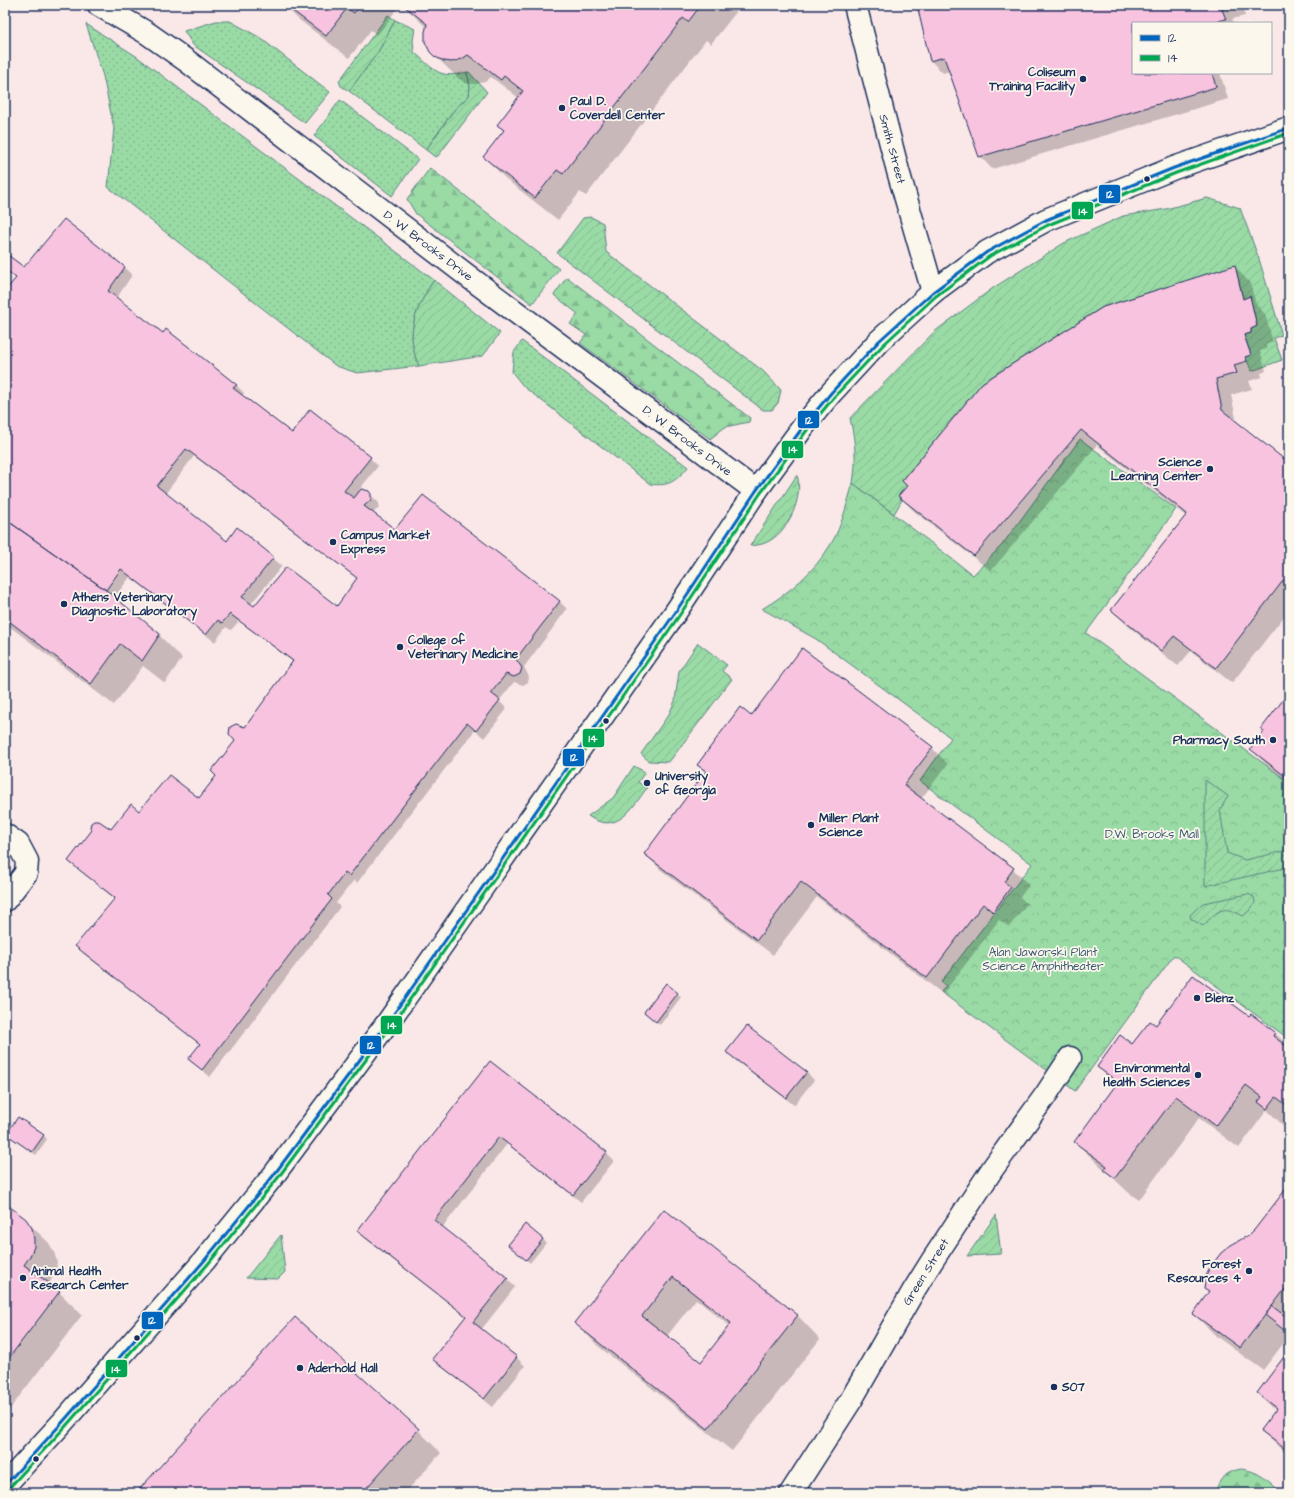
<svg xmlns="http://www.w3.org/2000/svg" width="1294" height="1498" font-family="'Architects Daughter',sans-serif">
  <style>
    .built { fill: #fae7e8; fill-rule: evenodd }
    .grass { fill: url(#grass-dots); stroke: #5a8482 }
    .forest { fill: url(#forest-firs); stroke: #5a8482 }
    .park { fill: url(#park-crowns); stroke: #5a8482 }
    .garden { fill: url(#garden-furrows); stroke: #5a8482 }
    .shadow { fill: #0003; fill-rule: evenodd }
    .building { fill: #f8c3de; stroke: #1b2f5e; fill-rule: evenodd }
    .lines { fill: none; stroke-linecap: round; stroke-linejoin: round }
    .street-casing { stroke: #1b2f5e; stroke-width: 25 }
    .secondary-casing { stroke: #1b2f5e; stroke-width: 25 }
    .street { stroke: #fbf7ec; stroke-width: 22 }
    .secondary { stroke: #fbf7ec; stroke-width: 22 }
    .bus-1-casing { stroke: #fbf7ec; stroke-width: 6 }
    .bus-2-casing { stroke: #fbf7ec; stroke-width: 6 }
    .bus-1 { stroke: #0065bd; stroke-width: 3 }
    .bus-2 { stroke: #00a651; stroke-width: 3 }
    .poi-dot { fill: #1b2f5e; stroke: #fbf7ec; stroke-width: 1.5 }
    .labels { text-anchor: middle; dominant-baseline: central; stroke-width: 3.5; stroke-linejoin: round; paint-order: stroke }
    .poi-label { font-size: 12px; font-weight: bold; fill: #1b2f5e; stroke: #fbf7ec; text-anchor: start }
    .street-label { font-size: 12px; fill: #1b2f5e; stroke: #fbf7ec }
    .park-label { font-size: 12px; fill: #3a5a70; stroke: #fbf7ec }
    .line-badge { stroke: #fbf7ec; stroke-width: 1.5 }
    .badge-label { font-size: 11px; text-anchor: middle; font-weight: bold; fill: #fff }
  </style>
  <defs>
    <pattern id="grass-dots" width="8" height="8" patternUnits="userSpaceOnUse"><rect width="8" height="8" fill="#99daa5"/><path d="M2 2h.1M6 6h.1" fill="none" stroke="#83bb90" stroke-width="1.8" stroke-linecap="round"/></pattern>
    <pattern id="forest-firs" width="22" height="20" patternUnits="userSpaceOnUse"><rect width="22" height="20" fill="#99daa5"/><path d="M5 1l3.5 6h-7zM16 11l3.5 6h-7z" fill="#83bb90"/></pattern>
    <pattern id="park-crowns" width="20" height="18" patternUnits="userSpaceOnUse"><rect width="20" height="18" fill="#99daa5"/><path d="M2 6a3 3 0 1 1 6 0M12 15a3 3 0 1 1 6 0" fill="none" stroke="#83bb90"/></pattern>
    <pattern id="garden-furrows" width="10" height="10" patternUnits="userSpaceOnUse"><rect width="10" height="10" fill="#99daa5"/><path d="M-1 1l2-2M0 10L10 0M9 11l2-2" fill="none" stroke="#83bb90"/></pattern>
  </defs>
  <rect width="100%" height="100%" fill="#fbf7ec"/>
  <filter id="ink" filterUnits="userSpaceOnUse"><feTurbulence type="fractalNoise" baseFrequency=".025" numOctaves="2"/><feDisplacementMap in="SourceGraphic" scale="8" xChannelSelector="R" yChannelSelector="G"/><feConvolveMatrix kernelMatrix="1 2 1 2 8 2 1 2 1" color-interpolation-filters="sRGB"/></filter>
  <g filter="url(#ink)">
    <!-- built -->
    <path class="built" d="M5,5H1289V1493H5ZM1133,23H1271V73H1133Z"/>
    <!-- grass -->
    <path class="grass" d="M395,20L415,29L413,40L414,52C434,69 438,80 467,72L470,86L469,96L454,110L426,150L349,91L378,52Z
      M216,21H230L259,37L330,92L305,123L193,45L184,31Z
      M86,24L136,56L434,280C416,308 404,332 419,366L357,373L336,366L108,187L114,128L103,76Z
      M340,100L418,159L392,196L314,136Z
      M522,341L688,467C676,481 669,487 650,484L524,387L512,372L514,352Z"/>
    <!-- forest -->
    <path class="forest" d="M430,168L559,269L532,304L416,214L407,199Z
      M567,277L750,418L749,422L725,427L710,439L580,343L586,335L570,324L578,314L554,295Z
      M1241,1469C1260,1471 1268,1481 1282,1493H1216C1217,1479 1228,1471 1241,1469Z"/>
    <!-- park -->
    <path class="park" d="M1080,439L1176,509L1086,633L1289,782V1039L1174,955L1075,1091L941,992L946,986L941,982L1032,864L920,781L951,738L816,639L762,609C790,592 814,572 831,544C842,526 847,503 853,483L973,575L1002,545Z"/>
    <!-- garden -->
    <path class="garden" d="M388,15L395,20L378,52L349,91L341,86L339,81Z
      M467,72H469L487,92L438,156L435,157L426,150L454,110L469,96L470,86Z
      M1207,198L1240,208L1259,259L1282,335L1274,338L1282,360L1252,371L1245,357L1251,355L1244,335L1251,333V329L1257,326L1250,297L1243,299L1235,266L1103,307L982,383L902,481L907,486L898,496L902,500L894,514L853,483C857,458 855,441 850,418L934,332L993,288L1064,243L1123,216L1166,209Z
      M591,217L603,223L606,252L763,371L781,390L778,403L772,410H763L557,253L583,218Z
      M434,280L500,333L483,356L419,366C404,333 416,308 434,280Z
      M797,475C804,497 788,534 765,543C761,545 755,545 750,546Z
      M698,643L727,665L722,671L732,679L669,762L649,761L641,754L669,714L675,701L679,671Z
      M634,766L645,772L638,782L647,788C632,808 617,836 588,816L613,798Z
      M1205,780L1228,796L1220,810L1227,853L1245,860L1289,850V867L1205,886Z
      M1248,894L1254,897L1255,903L1249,911L1243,916C1223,904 1218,910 1203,926L1191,919L1190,915L1203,903Z
      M996,1215L1001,1254L967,1256Z
      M281,1235L285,1272L278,1279L246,1278Z"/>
    <!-- shadow -->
    <path class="shadow" d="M284,5H400L377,35L371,30L349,58L298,19Z
      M403,5H738L740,7L711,44L706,40L586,196L580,192L558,220L507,180L484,157L505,131L498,125L519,98L491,77L485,82L475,84H468L459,79L430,51L427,28Z
      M918,5H1243L1245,16L1232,19L1234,23H1133V73H1220L1228,99L992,169L980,156L950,71L943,73L931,61Z
      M5,254L24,268L124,267L132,275L116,299L163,335L236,385L244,393L242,395L292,434L310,411L370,458L378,466L359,490L368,492L379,503V508L373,513L395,530L559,601L567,609L524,667L529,677L528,682L523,685L514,682L499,701L507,709L484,738L475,730L357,883L354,880L336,903L340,907L210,1077L189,1059L201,1045L84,954L77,946L115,899L77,868L69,860L111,831L139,813L199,799L218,776L245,729L293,662L239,621L231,630L226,627L215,642L130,577L114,598L159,635L182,658L165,683L143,666L114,705L5,623V319L9,314L5,311V293L17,279L5,270ZM194,456L358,579L337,607L254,608L250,605L282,566L238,529L227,542L165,494Z
      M1235,267L1250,283L1256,304L1265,314L1273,342L1266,345L1267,349L1260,351L1266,371L1261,373L1262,377L1249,381L1252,389L1231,395L1237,423L1289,464V610L1232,683L1191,651L1178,666L1128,626L1112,610L1186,516L1097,445L991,571L915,512L899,496Z
      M803,649L932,748L948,764L921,799L1013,869L1029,885L1020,897L1027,904L1009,927L999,920L943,994L817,897L773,955L661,870L645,854L706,773L698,764L751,717Z
      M1289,694V782L1267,765L1251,749L1265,731Z
      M677,994L681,997L660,1025L649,1016Z
      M1249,1018L1263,1024L1275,1033L1289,1047V1131L1267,1110L1239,1148L1199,1118L1139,1200L1128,1192L1075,1142L1117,1086L1098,1067L1132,1045L1156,1027Z
      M727,1052L806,1072L814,1080L794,1105L735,1060Z
      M490,1062L606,1153L614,1161L581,1202L507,1144L442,1228L507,1279L515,1287L481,1330L517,1358L525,1366L493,1407L442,1367L434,1359L467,1317L366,1239L358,1231Z
      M7,1134L43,1135L47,1139L36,1155Z
      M1289,1186V1336L1263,1370L1217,1337L1194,1314L1210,1292L1205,1288L1256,1229Z
      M5,1204L25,1220L49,1243L54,1252L57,1262L56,1271L49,1284L59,1292L82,1315L5,1415Z
      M664,1211L798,1316L820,1339L732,1451L598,1346L576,1323ZM696,1299L730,1326L701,1363L667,1336Z
      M543,1239L546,1243L530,1263L514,1249Z
      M295,1318L418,1430L441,1453L405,1493H137Z
      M1289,1351V1457L1261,1430L1276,1411L1258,1393Z"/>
    <!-- building -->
    <path class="building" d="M285,5H360L354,13L347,8L326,36Z
      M403,5H701L688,22L683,18L563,174L557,170L535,198L483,157L504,130L497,125L523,91L504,76L501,80L468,55L462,59L452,62L444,61L435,57L430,52L425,42V32L427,24Z
      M917,5H1230L1221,7L1226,19L1211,23H1133V73H1212L1216,87L979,157L944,57L930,61Z
      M64,219L125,267L108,291L163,333L166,329L237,385L233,388L292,433L310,409L371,457L344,491L354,498L361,489L369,491L371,494V500L364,506L395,529L423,495L560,601L516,659L522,668L520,674L514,677L506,674L491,693L500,700L476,731L467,723L349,876L345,873L328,895L332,899L202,1070L188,1059L200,1044L75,946L115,898L68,861L92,830L90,827L91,823L94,821H99L111,829L131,804L139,811L169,775L199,798L216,776L211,771L235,741L229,734L230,727L236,724L245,727L293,661L230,614L222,623L218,620L206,635L121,569L106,590L5,519V317L9,313L5,310V291L16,278L5,269V253L24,267ZM186,449L357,578L337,606L286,567L254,606L242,597L274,557L237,527L227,541L157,486Z
      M1235,265L1243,299L1250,296L1257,326L1251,329V333L1244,335L1251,355L1245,357L1247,361L1234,365L1237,373L1216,379L1222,410L1289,463V573L1216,668L1174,636L1161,651L1111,610L1187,514L1081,430L974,556L898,496L907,486L902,481L982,383L1103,307Z
      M5,519L106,590L160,634L142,661L120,644L91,684L5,618Z
      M802,648L933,747L904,785L1014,868L1004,882L1011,887L993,912L983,904L927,978L801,882L757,940L644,854L706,771L697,765L740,707L751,716Z
      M1289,692V779L1250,749L1264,731L1261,729Z
      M1193,975L1249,1016L1251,1014L1275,1032L1273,1036L1289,1048V1107L1276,1097L1267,1109L1258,1102L1262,1097L1246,1085L1216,1126L1176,1096L1115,1178L1104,1170L1107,1166L1074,1142L1118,1082L1097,1067L1120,1035L1132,1044L1150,1021L1156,1025Z
      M666,983L678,993L656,1022L644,1012Z
      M747,1026L807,1072L786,1098L726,1052Z
      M490,1061L607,1152L573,1195L499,1137L434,1220L508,1278L473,1322L517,1357L484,1399L432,1359L466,1316L357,1231Z
      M18,1117L44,1135L32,1152L6,1134Z
      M1289,1185V1284L1240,1348L1193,1314L1209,1291L1204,1288L1206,1276L1211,1266L1221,1253L1231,1245L1249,1235L1255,1229Z
      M5,1203L26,1219L32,1228L34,1239V1247L30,1256L24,1265L60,1291L5,1363Z
      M664,1209L798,1315L708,1429L574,1323ZM673,1277L731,1323L701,1362L642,1316Z
      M525,1224L543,1239L526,1260L508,1245Z
      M1272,1306L1289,1319V1334L1265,1315Z
      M295,1317L419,1429L362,1493H136Z
      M1289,1350V1452L1260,1430L1277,1408L1257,1393Z"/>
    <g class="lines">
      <defs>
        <path id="street" d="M99,5L147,33L187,61L473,280L756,491
          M855,5L898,171L933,292
          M5,835L18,844L27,861L26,873L5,900
          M791,1493L851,1400L914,1290L932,1261L993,1168L1045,1096L1070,1058"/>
        <path id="secondary" d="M5,1485L61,1424L204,1261L273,1176L388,1022L675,613L756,491L806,423L831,393L879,341L933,292L987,252L1046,220L1174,168L1289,128"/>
      </defs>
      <!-- street casing -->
      <use href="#street" class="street-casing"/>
      <!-- secondary casing -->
      <use href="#secondary" class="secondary-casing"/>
      <!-- street -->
      <use href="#street" class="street"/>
      <!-- secondary -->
      <use href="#secondary" class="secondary"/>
      <defs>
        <path id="bus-1" d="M5,1485L61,1424L204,1261L273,1176L388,1022L675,613L756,491L806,423L831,393L879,341L933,292L987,252L1046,220L1174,168L1289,128"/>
        <path id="bus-2" d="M9,1488L65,1427L208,1264L277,1179L392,1025L679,616L760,494L810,426L835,396L883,345L936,296L990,256L1048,225L1176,173L1289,133"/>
      </defs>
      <!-- bus-1 casing -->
      <use href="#bus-1" class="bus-1-casing"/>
      <!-- bus-2 casing -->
      <use href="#bus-2" class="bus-2-casing"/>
      <!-- bus-1 -->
      <use href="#bus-1" class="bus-1"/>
      <!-- bus-2 -->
      <use href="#bus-2" class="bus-2"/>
    </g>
  </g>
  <!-- markers -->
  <g class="poi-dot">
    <circle cx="1083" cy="79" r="4"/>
    <circle cx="562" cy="108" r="4"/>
    <circle cx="1147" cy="179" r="3.5"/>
    <circle cx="1210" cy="469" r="4"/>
    <circle cx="333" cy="542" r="4"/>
    <circle cx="64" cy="604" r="4"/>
    <circle cx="400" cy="647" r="4"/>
    <circle cx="606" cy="721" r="3.5"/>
    <circle cx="1273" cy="740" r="4"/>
    <circle cx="647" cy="783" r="4"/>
    <circle cx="811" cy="825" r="4"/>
    <circle cx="1197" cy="998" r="4"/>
    <circle cx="1198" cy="1075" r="4"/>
    <circle cx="1249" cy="1271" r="4"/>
    <circle cx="23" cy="1278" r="4"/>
    <circle cx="137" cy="1338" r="3.5"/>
    <circle cx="300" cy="1368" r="4"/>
    <circle cx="1054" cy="1387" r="4"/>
    <circle cx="36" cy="1459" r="3.5"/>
  </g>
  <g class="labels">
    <!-- poi labels -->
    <g class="poi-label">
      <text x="1075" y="72" text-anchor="end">Coliseum<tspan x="1075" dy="14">Training Facility</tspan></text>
      <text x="570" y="101">Paul D.<tspan x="570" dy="14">Coverdell Center</tspan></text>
      <text x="1202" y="462" text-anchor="end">Science<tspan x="1202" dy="14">Learning Center</tspan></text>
      <text x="341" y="535">Campus Market<tspan x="341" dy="14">Express</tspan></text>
      <text x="72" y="597">Athens Veterinary<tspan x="72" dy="14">Diagnostic Laboratory</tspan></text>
      <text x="408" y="640">College of<tspan x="408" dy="14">Veterinary Medicine</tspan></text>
      <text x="1265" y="740" text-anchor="end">Pharmacy South</text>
      <text x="655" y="776">University<tspan x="655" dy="14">of Georgia</tspan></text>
      <text x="819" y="818">Miller Plant<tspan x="819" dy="14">Science</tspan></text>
      <text x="1205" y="998">Blenz</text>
      <text x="1190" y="1068" text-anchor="end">Environmental<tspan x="1190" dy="14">Health Sciences</tspan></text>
      <text x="1241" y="1264" text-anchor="end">Forest<tspan x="1241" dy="14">Resources 4</tspan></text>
      <text x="31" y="1271">Animal Health<tspan x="31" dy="14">Research Center</tspan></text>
      <text x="308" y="1368">Aderhold Hall</text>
      <text x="1062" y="1387">S07</text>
    </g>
    <!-- street labels -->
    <g class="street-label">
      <text transform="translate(892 149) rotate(75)">Smith Street</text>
      <text transform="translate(428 246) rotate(37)">D. W. Brooks Drive</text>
      <text transform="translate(687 441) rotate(37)">D. W. Brooks Drive</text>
      <text transform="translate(926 1272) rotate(-58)">Green Street</text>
    </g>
    <!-- park labels -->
    <g class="park-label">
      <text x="1152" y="834">D.W. Brooks Mall</text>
      <text x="1043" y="952">Alan Jaworski Plant<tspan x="1043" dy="14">Science Amphitheater</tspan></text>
    </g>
  </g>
  <g class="line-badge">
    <rect x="1098" y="184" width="23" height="20" rx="4" fill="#0065bd"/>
    <rect x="1071" y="201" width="23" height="19" rx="4" fill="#00a651"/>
    <rect x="797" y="410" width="23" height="19" rx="4" fill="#0065bd"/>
    <rect x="781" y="440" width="23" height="19" rx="4" fill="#00a651"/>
    <rect x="582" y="728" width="23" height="20" rx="4" fill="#00a651"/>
    <rect x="562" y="748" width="23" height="19" rx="4" fill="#0065bd"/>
    <rect x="380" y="1015" width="23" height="20" rx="4" fill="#00a651"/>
    <rect x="359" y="1035" width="23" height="20" rx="4" fill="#0065bd"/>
    <rect x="141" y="1311" width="23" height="19" rx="4" fill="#0065bd"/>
    <rect x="105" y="1359" width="23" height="19" rx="4" fill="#00a651"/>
  </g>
  <g class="badge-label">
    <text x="1110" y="198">12</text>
    <text x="1083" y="215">14</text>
    <text x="809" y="424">12</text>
    <text x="793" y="453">14</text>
    <text x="593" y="742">14</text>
    <text x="574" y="761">12</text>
    <text x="392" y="1029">14</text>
    <text x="371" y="1049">12</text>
    <text x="152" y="1324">12</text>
    <text x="116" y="1373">14</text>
  </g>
  <!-- margin -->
  <rect width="1294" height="1498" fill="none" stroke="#fbf7ec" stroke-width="20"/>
  <rect x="10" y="10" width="1274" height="1478" fill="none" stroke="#1b2f5e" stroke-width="1.5" filter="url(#ink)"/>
  <!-- legend -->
  <rect x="1132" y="22" width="140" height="52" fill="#fbf7ec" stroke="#a1a7b3"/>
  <rect x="1140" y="35" width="20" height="6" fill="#0065bd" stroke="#a1a7b3"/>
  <text x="1168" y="42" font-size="12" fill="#1b2f5e">12</text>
  <rect x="1140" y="55" width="20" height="6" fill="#00a651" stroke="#a1a7b3"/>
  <text x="1168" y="62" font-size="12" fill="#1b2f5e">14</text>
</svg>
